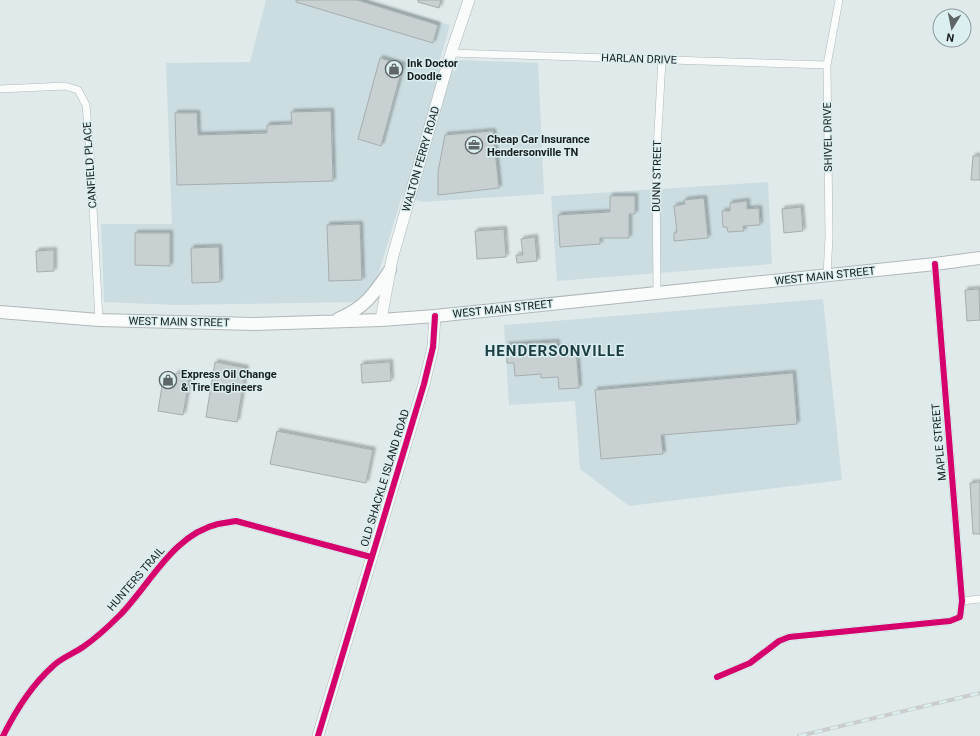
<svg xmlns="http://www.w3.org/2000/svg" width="980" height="736" font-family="Roboto,sans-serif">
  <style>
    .built { fill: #cbdde0 }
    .building { fill: #c8d0d1; stroke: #a5adae; filter: url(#shadow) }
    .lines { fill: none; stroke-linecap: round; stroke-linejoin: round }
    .street-casing { stroke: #b0b7b8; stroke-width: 8 }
    .secondary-casing { stroke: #b0b7b8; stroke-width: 12 }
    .primary-casing { stroke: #b0b7b8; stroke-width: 14 }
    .street { stroke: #fafcfc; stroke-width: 7 }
    .secondary { stroke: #fafcfc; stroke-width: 11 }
    .primary { stroke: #fafcfc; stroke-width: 12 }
    .rail-casing { stroke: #cbcdcd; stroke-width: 4 }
    .rail { stroke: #dbeef0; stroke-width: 2.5; stroke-dasharray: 8; stroke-linecap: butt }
    .cycleway-casing { stroke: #dbeef0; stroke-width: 8 }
    .cycleway { stroke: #d6006c; stroke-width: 6 }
    .labels { text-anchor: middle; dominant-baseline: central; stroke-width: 3; stroke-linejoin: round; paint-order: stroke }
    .street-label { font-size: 11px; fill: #181e1f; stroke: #dbeef0 }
    .poi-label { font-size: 11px; font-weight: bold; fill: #181e1f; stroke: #dbeef0; text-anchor: start }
    .district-label { font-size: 15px; font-weight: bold; letter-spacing: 1px; fill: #1b3d41; stroke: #dbeef0 }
  </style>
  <defs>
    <filter id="shadow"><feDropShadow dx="2.5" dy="-2.5" stdDeviation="1" flood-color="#0004"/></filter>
  </defs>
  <rect width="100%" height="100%" fill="#e0eaeb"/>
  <!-- built -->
  <path class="built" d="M266,0H366L450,25L438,66L456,71L459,60L538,63L544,194L423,202L402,196L376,282L358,302L176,305L104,302L101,224H172L166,63L250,62Z
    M768,182L772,264L557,281L551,196Z
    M823,299L842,480L629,506L580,469L575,401L509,405L504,325Z"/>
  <!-- building -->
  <path class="building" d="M296,0H357L438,25L433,43L296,2Z
    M418,0H441L439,8L418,2Z
    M380,58L403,65L381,146L358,139Z
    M331,111L333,181L177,185L175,113H197L198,135L267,133V125L292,124L291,112Z
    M493,131L499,188L438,195V172L445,135Z
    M973,156H980V180H971Z
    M610,196H635V214H629V238H600V244L560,247L558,215L610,212Z
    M704,198L708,238L674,241V233L677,232L674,206L685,204L684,200Z
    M747,201V209L759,208L760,225L743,226L744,231L728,232L727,227H723L722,211H730V203Z
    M801,207L803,231L784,233L782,209Z
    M360,224L362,280L329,281L327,225Z
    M504,229L506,257L477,259L475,231Z
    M135,233H170V266L135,265Z
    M535,237L537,261L517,263L516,255H523L521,239Z
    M219,247L220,282L192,283L191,248Z
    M54,250V271L37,272L36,251Z
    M979,289L980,320L967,321L965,290Z
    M557,342V349L576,348L579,388L559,389L558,377L541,378V374L515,376L514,363H507L506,345Z
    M215,362L246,368L237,422L206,417Z
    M390,362L391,381L362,383L361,364Z
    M176,373L190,375L183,415L158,411L162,386L174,388Z
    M793,373L797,424L661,435L663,454L601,459L595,390Z
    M277,431L373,450L366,483L270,464Z
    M980,482V534H973L970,483Z"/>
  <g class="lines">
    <defs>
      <path id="street" d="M451,53L827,65
        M0,89L65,86L78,90L86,105L90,151L99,320
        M827,275L829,237L827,65L839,0
        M657,293L656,167L662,60
        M962,601L980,599
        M717,677L750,663L779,641L789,637L950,621L960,617L962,601L935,264
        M3,736C15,712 32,685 52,667C60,658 73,654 83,647C96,638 108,627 119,616C150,585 172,535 218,524C224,523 230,522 236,521L371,557"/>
      <path id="secondary" d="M381,320L392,259L451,53L469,0
        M318,736L424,384L433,347L435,316"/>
      <path id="primary" d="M0,312L99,320L253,324L381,320L435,316L935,264L980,258
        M338,319C366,307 374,294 390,270"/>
    </defs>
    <!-- street casing -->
    <use href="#street" class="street-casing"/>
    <!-- secondary casing -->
    <use href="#secondary" class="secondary-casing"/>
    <!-- primary casing -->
    <use href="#primary" class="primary-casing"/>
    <!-- street -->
    <use href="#street" class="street"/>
    <!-- secondary -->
    <use href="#secondary" class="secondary"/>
    <!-- primary -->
    <use href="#primary" class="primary"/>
    <defs>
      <path id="rail" d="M799,736L980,693"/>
    </defs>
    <!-- rail casing -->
    <use href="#rail" class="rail-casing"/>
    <!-- rail -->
    <use href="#rail" class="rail"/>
    <defs>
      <path id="cycleway" d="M717,677L750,663L779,641L789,637L950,621L960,617L962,601L935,264
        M3,736C15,712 32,685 52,667C60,658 73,654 83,647C96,638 108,627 119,616C150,585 172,535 218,524C224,523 230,522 236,521L371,557
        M318,736L424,384L433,347L435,316"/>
    </defs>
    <!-- cycleway casing -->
    <use href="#cycleway" class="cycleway-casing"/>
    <!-- cycleway -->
    <use href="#cycleway" class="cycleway"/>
  </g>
  <!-- icons -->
  <defs>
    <symbol id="shop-ring" viewBox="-11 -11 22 22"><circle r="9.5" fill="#dbeef0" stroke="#5e6566" stroke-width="1.5"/><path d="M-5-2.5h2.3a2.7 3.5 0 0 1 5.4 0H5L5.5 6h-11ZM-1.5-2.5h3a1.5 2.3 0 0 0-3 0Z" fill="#5e6566"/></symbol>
    <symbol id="office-ring" viewBox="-11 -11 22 22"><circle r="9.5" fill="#dbeef0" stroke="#5e6566" stroke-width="1.5"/><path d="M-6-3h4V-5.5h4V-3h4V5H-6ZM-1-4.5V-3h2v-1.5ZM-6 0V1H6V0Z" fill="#5e6566"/></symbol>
  </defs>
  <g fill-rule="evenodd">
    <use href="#shop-ring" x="384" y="59" width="20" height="20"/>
    <use href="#office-ring" x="464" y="135" width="20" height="20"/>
    <use href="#shop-ring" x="158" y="370" width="20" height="20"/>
  </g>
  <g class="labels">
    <!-- street labels -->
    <g class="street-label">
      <text transform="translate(639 59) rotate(2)">HARLAN DRIVE</text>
      <text transform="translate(828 137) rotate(-91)">SHIVEL DRIVE</text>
      <text transform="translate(421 159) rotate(-74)">WALTON FERRY ROAD</text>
      <text transform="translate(90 165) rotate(-94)">CANFIELD PLACE</text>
      <text transform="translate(657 176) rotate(-89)">DUNN STREET</text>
      <text transform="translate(825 276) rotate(-6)">WEST MAIN STREET</text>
      <text transform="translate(503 309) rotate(-6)">WEST MAIN STREET</text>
      <text transform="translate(179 322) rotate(1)">WEST MAIN STREET</text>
      <text transform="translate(939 442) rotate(-95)">MAPLE STREET</text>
      <text transform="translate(385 478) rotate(-73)">OLD SHACKLE ISLAND ROAD</text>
      <text transform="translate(136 579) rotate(-49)">HUNTERS TRAIL</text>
    </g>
    <!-- poi labels -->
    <g class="poi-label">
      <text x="407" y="63">Ink Doctor<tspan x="407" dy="13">Doodle</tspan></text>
      <text x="487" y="139">Cheap Car Insurance<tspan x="487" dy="13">Hendersonville TN</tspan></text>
      <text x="181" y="374">Express Oil Change<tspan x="181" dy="13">&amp; Tire Engineers</tspan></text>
    </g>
    <!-- district labels -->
    <g class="district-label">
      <text x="555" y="351">HENDERSONVILLE</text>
    </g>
  </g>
  <!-- north arrow -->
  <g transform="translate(952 28) rotate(190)"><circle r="19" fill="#dbeef0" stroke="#8d9b9c"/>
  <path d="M0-3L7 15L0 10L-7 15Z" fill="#5e6566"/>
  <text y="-6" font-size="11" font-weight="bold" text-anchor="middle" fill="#181e1f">N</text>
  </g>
</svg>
